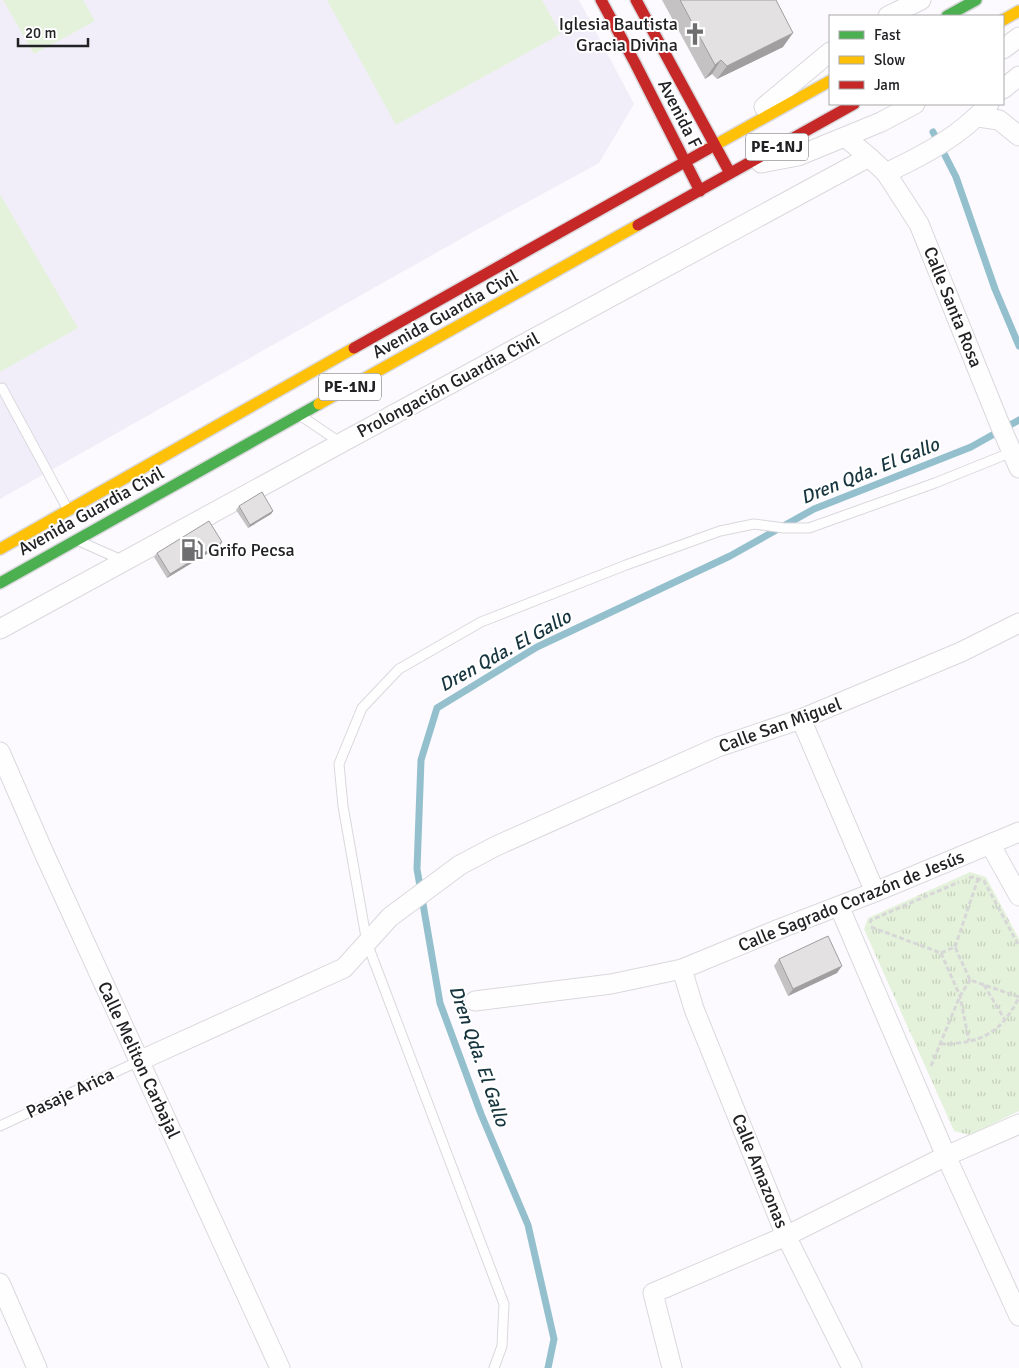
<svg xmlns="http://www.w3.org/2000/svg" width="1019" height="1368" font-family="Signika,sans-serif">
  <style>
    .built { fill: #f1eef9 }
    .grass { fill: url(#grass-tufts) }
    .garden { fill: #e5f2db }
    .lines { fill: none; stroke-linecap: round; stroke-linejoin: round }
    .stream { stroke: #94c0ce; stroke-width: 7 }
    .lane-casing { stroke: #d9d8dc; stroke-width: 11 }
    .street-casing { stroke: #d9d8dc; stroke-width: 21 }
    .fast-casing { stroke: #d9d8dc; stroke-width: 14 }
    .slow-casing { stroke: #d9d8dc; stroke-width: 14 }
    .jam-casing { stroke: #d9d8dc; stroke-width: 14 }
    .path { stroke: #d7d7d8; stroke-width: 3; stroke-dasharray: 5 2.5; stroke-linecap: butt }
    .lane { stroke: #fffeff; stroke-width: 9 }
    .street { stroke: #fffeff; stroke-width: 19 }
    .fast { stroke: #4caf50; stroke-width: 11 }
    .slow { stroke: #ffc107; stroke-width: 11 }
    .jam { stroke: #c62828; stroke-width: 11 }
    .wall { fill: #c4c2c3 }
    .shaded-wall { fill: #a09e9f }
    .building { fill: #e4e1e3; stroke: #a09e9f }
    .labels { text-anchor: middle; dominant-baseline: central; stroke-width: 4; stroke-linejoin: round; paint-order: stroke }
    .shield { fill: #fff; stroke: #646466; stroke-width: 1 }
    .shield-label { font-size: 16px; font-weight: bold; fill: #222225 }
    .poi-label { font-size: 18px; fill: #222225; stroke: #fff; text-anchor: end }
    .street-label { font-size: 18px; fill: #222225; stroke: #fff }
    .water-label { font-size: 19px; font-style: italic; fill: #16353e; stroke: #fff }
  </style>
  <defs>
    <pattern id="grass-tufts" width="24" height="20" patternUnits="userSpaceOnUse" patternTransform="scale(1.25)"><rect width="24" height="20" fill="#e5f2db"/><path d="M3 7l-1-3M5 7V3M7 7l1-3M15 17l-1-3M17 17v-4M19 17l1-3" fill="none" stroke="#c4cfbc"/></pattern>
  </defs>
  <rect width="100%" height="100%" fill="#fcfafe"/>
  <!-- built -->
  <path class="built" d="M0,0H579L634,104L599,163L480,228L0,499Z"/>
  <!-- grass -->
  <path class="grass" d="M970,872L986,877L1019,939V1111L970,1135L954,1131L864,929L868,918Z"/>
  <!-- garden -->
  <path class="garden" d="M3,0H83L95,21L34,54Z
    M327,0H542L561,34L396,125Z
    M0,194L78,328L0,372Z"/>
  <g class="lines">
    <!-- stream -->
    <path class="stream" d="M933,132L956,177L995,289L1019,346
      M548,1368L554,1339L528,1225L481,1114L440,1003L417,869L421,760L437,708L537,647L730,556L814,509L971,447L1019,420"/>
    <defs>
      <path id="lane" d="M2,388L67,508
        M304,418L341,443
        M81,542L124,561
        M0,1126L139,1061
        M494,1368L502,1346L504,1304L367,943L343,806L339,764L362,708L399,669L481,622L626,565L720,531L754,524L784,528H809L935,483L1012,452"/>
      <path id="street" d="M888,16L921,0
        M1003,49L1019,37
        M1003,89L1019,76
        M764,107L830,52
        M978,117L999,120L1019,136
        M869,157L886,173L919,224L1000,425L1019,468
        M761,163L798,156L881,122L915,104
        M886,173C926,154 960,136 989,104
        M0,629L341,443L869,157L845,137
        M801,719L875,892
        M0,752L44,853L280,1368
        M990,844L1019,896
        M839,906L946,1156L1019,1316
        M682,969L694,1009L786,1236L852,1368
        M475,1001L611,984L682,969L779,929L875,892L1019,832
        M139,1061L344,968L390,917L460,865L496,846L718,747L801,719L961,652L1019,623
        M0,1283L37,1368
        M672,1368L653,1293L786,1236L946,1156L1019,1124"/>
      <path id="fast" d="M947,16L976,0
        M0,583L319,404"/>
      <path id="slow" d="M1003,20L1019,11
        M708,149L830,81
        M319,404L638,225
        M0,549L354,348"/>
      <path id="jam" d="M601,0L635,63L700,191
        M636,0L730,173
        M638,225L854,104
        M354,348L708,149"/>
    </defs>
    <!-- lane casing -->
    <use href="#lane" class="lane-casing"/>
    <!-- street casing -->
    <use href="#street" class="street-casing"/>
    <!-- fast casing -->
    <use href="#fast" class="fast-casing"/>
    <!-- slow casing -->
    <use href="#slow" class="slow-casing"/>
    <!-- jam casing -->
    <use href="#jam" class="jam-casing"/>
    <!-- path -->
    <path class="path" d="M969,878L972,877L984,881L1019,946
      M870,923L871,920L959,882
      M871,927L941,953L955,947L978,879
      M941,953L960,996L969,1041
      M984,985L1005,1020
      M941,1044C980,1044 1002,1033 1019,997L970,980L955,947
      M931,1066L960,996L970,980"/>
    <!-- lane -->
    <use href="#lane" class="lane"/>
    <!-- street -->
    <use href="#street" class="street"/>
    <!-- fast -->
    <use href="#fast" class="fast"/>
    <!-- slow -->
    <use href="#slow" class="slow"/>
    <!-- jam -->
    <use href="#jam" class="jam"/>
  </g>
  <!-- wall -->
  <path class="wall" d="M662,0H776L783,47L717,79L712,74L705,79Z
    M239,506L273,511L271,514L248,528L236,510Z
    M220,546L167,578L154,557L157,553Z
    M779,959L837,973L788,996L774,966Z"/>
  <!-- shaded-wall -->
  <path class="shaded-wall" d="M793,33L783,47L717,79L727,66Z
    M721,60L712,74L705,79L715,65Z
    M273,511L271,514L248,528L250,525Z
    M222,542L220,546L167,578L170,574Z
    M842,966L837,973L788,996L793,989Z"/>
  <!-- building -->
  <path class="building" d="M680,0H776L793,33L727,66L721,60L715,65Z
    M262,492L273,511L250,525L239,506Z
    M209,521L222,542L170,574L157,553Z
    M828,936L842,966L793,989L779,959Z"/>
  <!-- icons -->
  <defs>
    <symbol id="church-bare" viewBox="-9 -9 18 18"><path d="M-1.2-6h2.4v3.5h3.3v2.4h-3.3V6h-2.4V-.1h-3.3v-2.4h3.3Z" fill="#6e6e71" stroke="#fff" stroke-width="2.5" paint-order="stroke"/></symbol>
    <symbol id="fuel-bare" viewBox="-9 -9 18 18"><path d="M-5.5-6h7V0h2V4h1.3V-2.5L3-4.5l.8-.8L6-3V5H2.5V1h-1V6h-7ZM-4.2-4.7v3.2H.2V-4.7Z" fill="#6e6e71" stroke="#fff" stroke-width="2.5" paint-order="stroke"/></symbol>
  </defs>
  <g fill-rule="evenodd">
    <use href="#church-bare" x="679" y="18" width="32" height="32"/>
    <use href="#fuel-bare" x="176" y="534" width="32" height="32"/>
  </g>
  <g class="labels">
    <!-- shield labels -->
    <g class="shield">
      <rect x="746" y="133.5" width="62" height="27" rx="4"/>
      <rect x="319" y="373.5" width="62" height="27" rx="4"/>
    </g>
    <g class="shield-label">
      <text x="777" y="147">PE-1NJ</text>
      <text x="350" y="387">PE-1NJ</text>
    </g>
    <!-- poi labels -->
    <g class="poi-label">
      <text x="678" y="24">Iglesia Bautista<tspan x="678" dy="21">Gracia Divina</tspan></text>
      <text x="208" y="550" text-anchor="start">Grifo Pecsa</text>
    </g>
    <!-- street labels -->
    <g class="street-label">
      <text transform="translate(680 114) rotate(63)">Avenida F</text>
      <text transform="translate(953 307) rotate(68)">Calle Santa Rosa</text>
      <text transform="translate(445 314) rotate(-29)">Avenida Guardia Civil</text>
      <text transform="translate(448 385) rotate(-28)">Prolongación Guardia Civil</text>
      <text transform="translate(91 511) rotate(-29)">Avenida Guardia Civil</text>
      <text transform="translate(780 725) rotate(-20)">Calle San Miguel</text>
      <text transform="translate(851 901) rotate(-22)">Calle Sagrado Corazón de Jesús</text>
      <text transform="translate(139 1060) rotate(65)">Calle Meliton Carbajal</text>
      <text transform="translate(70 1093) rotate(-25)">Pasaje Arica</text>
      <text transform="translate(760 1171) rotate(68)">Calle Amazonas</text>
    </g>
    <!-- water labels -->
    <g class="water-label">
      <text transform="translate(870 471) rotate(-22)">Dren Qda. El Gallo</text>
      <text transform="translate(505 651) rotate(-29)">Dren Qda. El Gallo</text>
      <text transform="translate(479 1056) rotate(71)">Dren Qda. El Gallo</text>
    </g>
  </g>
  <!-- legend -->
  <rect x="829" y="15" width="175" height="90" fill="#ffffff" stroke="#a7a7a8"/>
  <rect x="839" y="31" width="25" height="8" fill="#4caf50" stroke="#a7a7a8"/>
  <text x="874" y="40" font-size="15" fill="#222225">Fast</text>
  <rect x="839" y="56" width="25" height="8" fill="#ffc107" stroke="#a7a7a8"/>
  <text x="874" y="65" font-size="15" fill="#222225">Slow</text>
  <rect x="839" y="81" width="25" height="8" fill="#c62828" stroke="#a7a7a8"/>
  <text x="874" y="90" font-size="15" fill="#222225">Jam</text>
  <!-- scale -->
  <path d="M18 38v8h70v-8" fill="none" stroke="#222225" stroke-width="2.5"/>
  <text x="25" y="38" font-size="15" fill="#222225" stroke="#ffffff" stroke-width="4" paint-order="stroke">20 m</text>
</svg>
